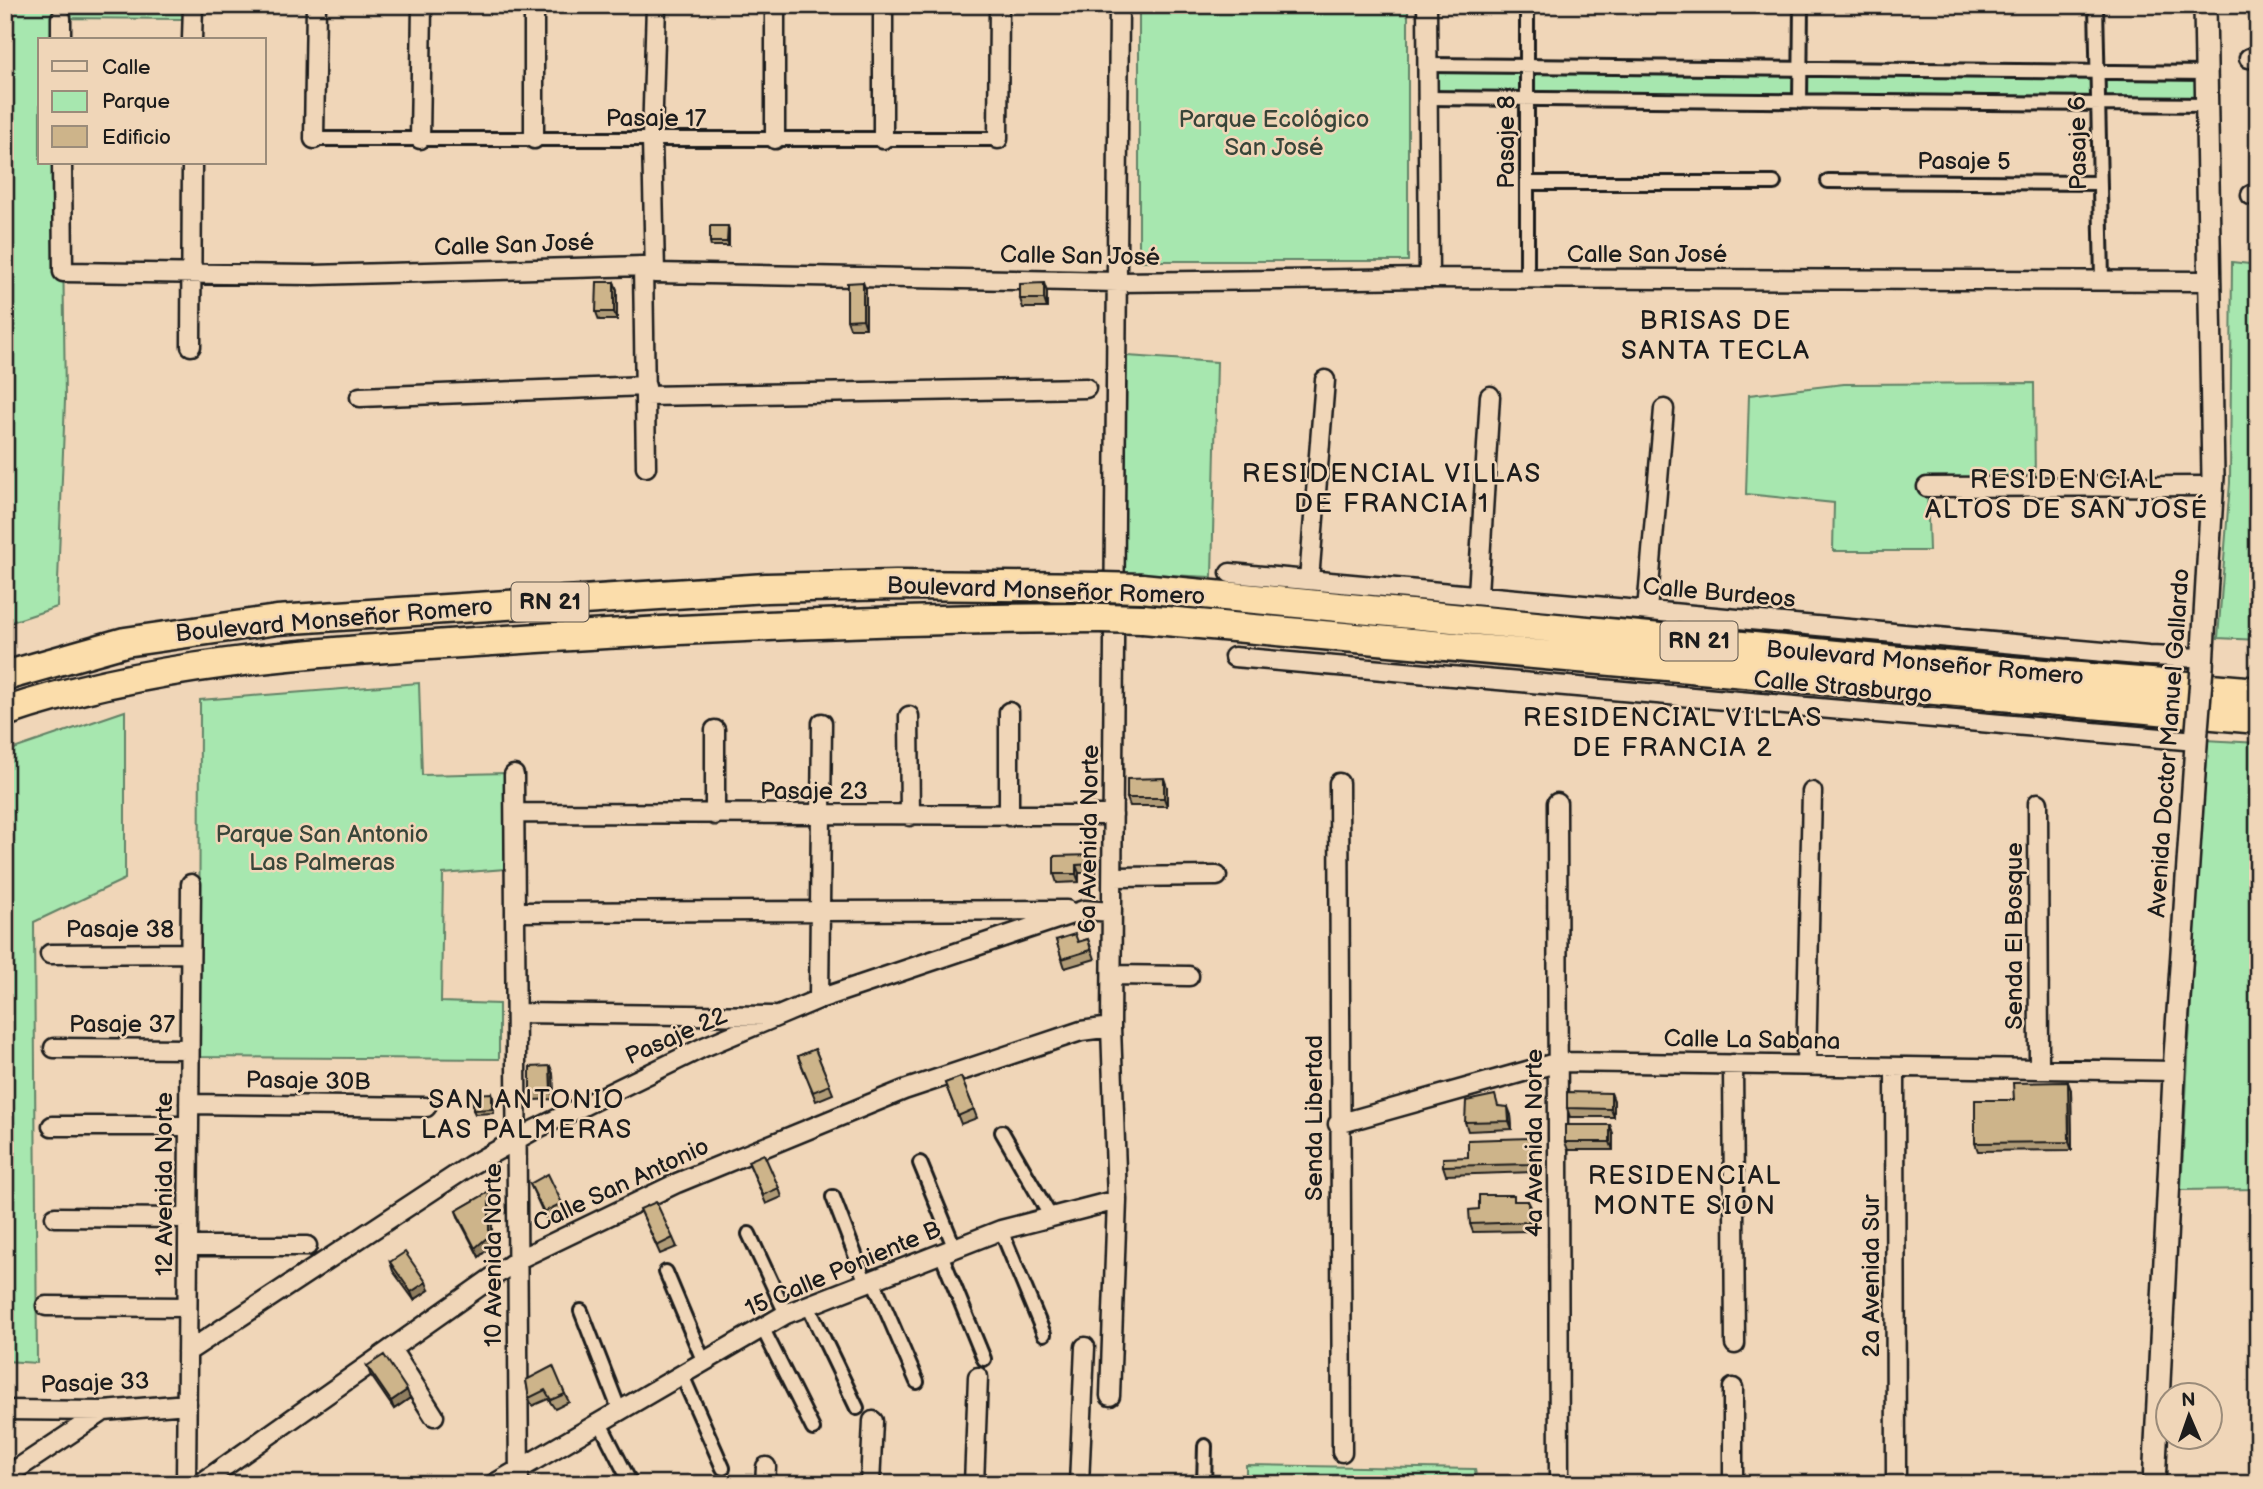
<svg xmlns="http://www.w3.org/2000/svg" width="2263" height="1489" font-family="'Balsamiq Sans',sans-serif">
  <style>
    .green { fill: #a7e7af; stroke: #628266; stroke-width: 2 }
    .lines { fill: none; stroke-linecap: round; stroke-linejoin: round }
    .pedestrian-casing { stroke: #1c1c1c; stroke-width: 18 }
    .minor-casing { stroke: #1c1c1c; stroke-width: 23 }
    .tertiary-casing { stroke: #1c1c1c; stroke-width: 26 }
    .trunk-casing { stroke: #1c1c1c; stroke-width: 33 }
    .pedestrian { stroke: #f0d6b8; stroke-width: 12 }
    .minor { stroke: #f0d6b8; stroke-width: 18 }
    .tertiary { stroke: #f0d6b8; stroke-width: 21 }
    .trunk { stroke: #fbddab; stroke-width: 28 }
    .tertiary-bridge-casing { stroke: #1c1c1c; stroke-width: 26; stroke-linecap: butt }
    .trunk-bridge-casing { stroke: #1c1c1c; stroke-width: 33; stroke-linecap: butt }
    .tertiary-bridge { stroke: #f0d6b8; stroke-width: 21 }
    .trunk-bridge { stroke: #fbddab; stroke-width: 28 }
    .wall { fill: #b09b77; stroke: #1c1c1c; stroke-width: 2 }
    .shaded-wall { fill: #907e61; stroke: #1c1c1c; stroke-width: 2 }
    .building { fill: #cdb48a; stroke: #1c1c1c; stroke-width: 2 }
    .labels { text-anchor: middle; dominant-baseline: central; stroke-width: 5; stroke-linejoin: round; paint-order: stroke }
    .shield { fill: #f0d6b8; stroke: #5c544b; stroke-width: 2 }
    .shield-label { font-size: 23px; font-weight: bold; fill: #1c1c1c }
    .street-label { font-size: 24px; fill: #1c1c1c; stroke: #f0d6b8 }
    .park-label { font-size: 24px; fill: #384539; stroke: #f0d6b8 }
    .neighbourhood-label { font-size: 26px; letter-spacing: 2px; fill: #1c1c1c; stroke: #f0d6b8 }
  </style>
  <rect width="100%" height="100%" fill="#f0d6b8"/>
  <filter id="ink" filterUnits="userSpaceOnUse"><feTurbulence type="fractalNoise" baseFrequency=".0143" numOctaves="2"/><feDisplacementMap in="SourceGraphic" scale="14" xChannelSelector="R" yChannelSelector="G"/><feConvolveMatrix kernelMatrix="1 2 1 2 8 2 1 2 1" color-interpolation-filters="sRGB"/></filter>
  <g filter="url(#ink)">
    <!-- green -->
    <path class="green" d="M5,5H183L184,19L62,18L61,40H40V163H62L65,400L57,607L5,624Z
      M1139,5H1408V261H1139Z
      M1437,65L2196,73V105L1438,98Z
      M2232,262L2258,265V640L2218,638L2230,483Z
      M1127,356L1217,362L1212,577L1123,573Z
      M2034,383L2035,486L1927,487L1929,551H1833L1834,503L1746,494L1749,395L1844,384Z
      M419,683L422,775L506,773L505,869L443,874L441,1002L499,1004V1059L199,1057L200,700Z
      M125,711V879L34,922L37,1363L5,1361V752Z
      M2205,740L2258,743V1189L2181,1190Z
      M1246,1465L1475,1469L1477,1484H1246Z"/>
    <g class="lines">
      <defs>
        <path id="pedestrian" d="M2096,5L2102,279
          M1427,65L2207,73
          M1427,98L2208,105
          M1800,102L1801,5
          M314,139H998
          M1828,181L2100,183
          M1527,183H1774
          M1527,279V5
          M1002,1132L1052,1219
          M920,1163L955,1249
          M833,1197L866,1283
          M1001,1230L1044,1334
          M749,1234L786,1314
          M941,1254L984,1359
          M666,1272L703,1360
          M873,1280L917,1382
          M808,1306L857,1408
          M581,1311L619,1409
          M762,1327L813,1429
          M681,1373L723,1468
          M599,1421L631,1484
          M1204,1484L1205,1446"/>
        <path id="minor" d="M534,5V139
          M1427,5L1429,278
          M61,18V40
          M192,40L193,5
          M2249,58L2258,59
          M314,139L316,5
          M420,139L422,5
          M775,139V5
          M883,139V5
          M998,139L999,5
          M62,163L63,272L313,275L643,266L655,273L1118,282L1429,278L2207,281
          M2251,195L2258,196
          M643,266L646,467
          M655,273L652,139L656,5
          M191,346L192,163
          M646,396L1086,388
          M360,397L646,386
          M1927,487L2212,486
          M1230,573L2148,656L2203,658
          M1309,580L1325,380
          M1478,594L1490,396
          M1647,611L1664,409
          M1234,657L2196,741
          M1009,712V816
          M909,716L910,816
          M514,775L519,1484
          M1339,783L1342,1452
          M1557,803L1559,1484
          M2038,803L2039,1069
          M515,813L1113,815
          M715,815V730
          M1113,877L1217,876
          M515,912L1067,910
          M50,954L190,953
          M1112,975L1189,976
          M819,999L822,723
          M516,1013L774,1016
          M54,1048L189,1049
          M1733,1064L1735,1344
          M1806,1065L1812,792
          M1895,1067L1896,1484
          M189,1104L426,1107
          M1338,1124L1559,1062L2175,1071
          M52,1126H189
          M55,1217L188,1218
          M188,1246H307
          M46,1306L187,1307
          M391,1349L434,1416
          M187,1352L471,1165L534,1130L704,1047L819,999L1018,932L1084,910L1112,912
          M1110,1396L1117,1200L1111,1027L1119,5
          M5,1410L104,1411L187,1404
          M5,1477L104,1411
          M186,1484L191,884
          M200,1484L517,1260L677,1183L904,1090L1081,1031L1111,1027
          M494,1484L786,1314L1001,1230L1117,1200
          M765,1484L766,1467
          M870,1484L873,1421
          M974,1484L978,1377
          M1079,1484L1085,1347
          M1733,1484V1388"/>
        <path id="tertiary" d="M2202,667L2213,477L2205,5
          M2154,1484L2175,1056L2197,730"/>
        <path id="trunk" d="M1141,588L1962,667L2258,692
          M1143,619L2258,719
          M5,676L125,642L277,620L766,588L896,585L1102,587
          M5,712C162,659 328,652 492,641C695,628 897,618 1101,618"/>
      </defs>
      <!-- pedestrian casing -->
      <use href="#pedestrian" class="pedestrian-casing"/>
      <!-- minor casing -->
      <use href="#minor" class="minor-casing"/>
      <!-- tertiary casing -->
      <use href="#tertiary" class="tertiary-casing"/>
      <!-- trunk casing -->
      <use href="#trunk" class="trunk-casing"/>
      <!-- pedestrian -->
      <use href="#pedestrian" class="pedestrian"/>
      <!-- minor -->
      <use href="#minor" class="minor"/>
      <!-- tertiary -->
      <use href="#tertiary" class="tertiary"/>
      <!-- trunk -->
      <use href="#trunk" class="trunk"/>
      <defs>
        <path id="tertiary-bridge" d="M2197,730L2202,667"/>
        <path id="trunk-bridge" d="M1102,587L1141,588
          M1101,618L1143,619"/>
      </defs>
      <!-- tertiary-bridge casing -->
      <use href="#tertiary-bridge" class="tertiary-bridge-casing"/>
      <!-- trunk-bridge casing -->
      <use href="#trunk-bridge" class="trunk-bridge-casing"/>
      <!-- tertiary-bridge -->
      <use href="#tertiary-bridge" class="tertiary-bridge"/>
      <!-- trunk-bridge -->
      <use href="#trunk-bridge" class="trunk-bridge"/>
    </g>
    <!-- wall -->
    <path class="wall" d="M729,230V246H711L710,242Z
      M614,282L617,290V320H599L596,312Z
      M866,290V328H850L847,320Z
      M1047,292V308H1023L1020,299Z
      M1167,787V806H1130L1127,798Z
      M1054,856L1096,864V873H1079V882L1057,883L1054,874Z
      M1088,939L1095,959L1065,968L1056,940L1078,942Z
      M815,1049L833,1094L816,1101L798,1056Z
      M550,1066L553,1074L554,1099L534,1100L530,1092Z
      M961,1077L977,1118L961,1124L945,1083Z
      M2071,1090L2072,1150L1978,1151L1975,1143L2014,1100Z
      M492,1093L493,1097L494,1113L475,1114L473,1110Z
      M1611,1093L1614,1101V1117H1570L1567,1108Z
      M1499,1106L1511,1115L1512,1129L1468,1131L1465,1122Z
      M1610,1125L1613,1134V1150H1568L1565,1142Z
      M1530,1138L1533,1146L1534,1172L1446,1175L1443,1166Z
      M748,1161L779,1188L782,1197L766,1204Z
      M530,1184L562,1203L566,1212L547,1221Z
      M489,1192L492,1201V1245L479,1257L459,1219L456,1211Z
      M1516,1201L1532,1209V1231L1473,1232L1470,1224L1479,1209Z
      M640,1209L673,1238L677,1247L660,1254Z
      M390,1262L429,1290L414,1300L393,1271Z
      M367,1366L410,1398L394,1409L370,1374Z
      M526,1380L565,1394L569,1402L555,1409L548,1399L532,1406L529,1398Z"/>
    <!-- shaded-wall -->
    <path class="shaded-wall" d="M728,226L729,230V246L727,242Z
      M614,282L617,290V320L614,312Z
      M863,282L866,290V328L863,319Z
      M1044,283L1047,292V308L1044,299Z
      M1164,778L1167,787V806L1164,798Z
      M1093,855L1096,864V873L1093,864Z
      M1076,865L1079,873V882L1076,874Z
      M550,1066L553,1074L554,1099L551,1091Z
      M2068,1082L2071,1090L2072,1150L2069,1142Z
      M1611,1093L1614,1101V1117L1611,1109Z
      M1508,1107L1511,1115L1512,1129L1509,1121Z
      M1610,1125L1613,1134V1150L1610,1142Z
      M1530,1138L1533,1146L1534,1172L1531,1164Z
      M489,1192L492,1201V1245L479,1257L475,1248Z
      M1528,1201L1532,1209V1231L1529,1222Z
      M426,1282L429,1290L414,1300L411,1292Z
      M407,1390L410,1398L394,1409L391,1401Z"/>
    <!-- building -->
    <path class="building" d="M710,226H728L727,242H710Z
      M597,282H614V312H596Z
      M863,282V319L847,320V283Z
      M1044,283V299H1020V284Z
      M1164,778V798H1127V779Z
      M1093,855V864L1076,865V874H1054V856Z
      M1075,934L1078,942L1088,939L1091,950L1062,959L1056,940Z
      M815,1049L830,1085L813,1092L798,1056Z
      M550,1066L551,1091L530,1092V1067Z
      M961,1077L974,1109L958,1116L945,1083Z
      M2068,1082L2069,1142L1975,1143V1100H2014L2013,1083Z
      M1567,1092L1611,1093V1109L1567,1108Z
      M492,1093V1109L473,1110V1094Z
      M1495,1095L1498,1106L1508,1107L1509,1121L1465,1122L1466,1101Z
      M1565,1125H1610V1142H1565Z
      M1530,1138L1531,1164L1443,1166V1158L1468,1157V1140Z
      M764,1154L779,1188L763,1195L748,1161Z
      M548,1174L562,1203L544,1212L530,1184Z
      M489,1192V1236L475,1248L456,1211Z
      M1479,1195H1514V1201H1528L1529,1222L1470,1224L1469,1210L1479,1209Z
      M656,1202L673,1238L657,1246L640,1209Z
      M405,1252L426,1282L411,1292L390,1262Z
      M384,1355L407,1390L391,1401L367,1366Z
      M553,1366L565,1394L551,1400L545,1390L529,1398L526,1380Z"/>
  </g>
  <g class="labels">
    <!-- shield labels -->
    <g class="shield">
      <rect x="511.5" y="582.5" width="77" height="39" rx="5"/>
      <rect x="1660.5" y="621.5" width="77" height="39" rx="5"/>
    </g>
    <g class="shield-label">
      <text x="550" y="602">RN 21</text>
      <text x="1699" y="641">RN 21</text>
    </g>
    <!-- street labels -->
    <g class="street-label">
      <text x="656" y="118">Pasaje 17</text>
      <text transform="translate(1506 142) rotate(-90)">Pasaje 8</text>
      <text transform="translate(2078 143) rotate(-91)">Pasaje 6</text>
      <text x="1964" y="161">Pasaje 5</text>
      <text transform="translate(514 245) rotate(-2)">Calle San José</text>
      <text x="1647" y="254">Calle San José</text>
      <text transform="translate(1080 256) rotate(1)">Calle San José</text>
      <text transform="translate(1046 591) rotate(2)">Boulevard Monseñor Romero</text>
      <text transform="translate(1719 593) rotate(5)">Calle Burdeos</text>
      <text transform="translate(334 620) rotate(-5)">Boulevard Monseñor Romero</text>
      <text transform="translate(1925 663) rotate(5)">Boulevard Monseñor Romero</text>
      <text transform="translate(1843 687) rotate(5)">Calle Strasburgo</text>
      <text transform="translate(2169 743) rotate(-86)">Avenida Doctor Manuel Gallardo</text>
      <text x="814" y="791">Pasaje 23</text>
      <text transform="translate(1089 839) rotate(-89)">6a Avenida Norte</text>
      <text x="120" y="929">Pasaje 38</text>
      <text transform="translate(2014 936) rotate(-90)">Senda El Bosque</text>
      <text x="122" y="1024">Pasaje 37</text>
      <text transform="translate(676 1036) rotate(-24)">Pasaje 22</text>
      <text transform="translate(1752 1040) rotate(1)">Calle La Sabana</text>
      <text transform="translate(308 1081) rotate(1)">Pasaje 30B</text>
      <text transform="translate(1314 1118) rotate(-90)">Senda Libertad</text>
      <text transform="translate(1534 1143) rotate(-90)">4a Avenida Norte</text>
      <text transform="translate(164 1184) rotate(-90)">12 Avenida Norte</text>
      <text transform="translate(621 1185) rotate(-25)">Calle San Antonio</text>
      <text transform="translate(493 1255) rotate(-90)">10 Avenida Norte</text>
      <text transform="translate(843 1269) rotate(-23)">15 Calle Poniente B</text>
      <text transform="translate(1871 1276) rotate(-90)">2a Avenida Sur</text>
      <text transform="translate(95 1383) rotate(-2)">Pasaje 33</text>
    </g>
    <!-- park labels -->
    <g class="park-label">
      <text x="1274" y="119">Parque Ecológico<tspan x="1274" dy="28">San José</tspan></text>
      <text x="322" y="834">Parque San Antonio<tspan x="322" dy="28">Las Palmeras</tspan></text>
    </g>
    <!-- neighbourhood labels -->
    <g class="neighbourhood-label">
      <text x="1716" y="321">BRISAS DE<tspan x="1716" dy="30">SANTA TECLA</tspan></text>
      <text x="1392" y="474">RESIDENCIAL VILLAS<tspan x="1392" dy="30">DE FRANCIA 1</tspan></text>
      <text x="2067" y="480">RESIDENCIAL<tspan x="2067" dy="30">ALTOS DE SAN JOSÉ</tspan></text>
      <text x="1673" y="718">RESIDENCIAL VILLAS<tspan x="1673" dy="30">DE FRANCIA 2</tspan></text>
      <text x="527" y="1100">SAN ANTONIO<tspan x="527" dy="30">LAS PALMERAS</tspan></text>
      <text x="1685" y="1176">RESIDENCIAL<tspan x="1685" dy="30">MONTE SION</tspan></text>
    </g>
  </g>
  <!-- margin -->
  <rect width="2263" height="1489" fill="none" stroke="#f0d6b8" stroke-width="28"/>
  <rect x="14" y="14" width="2235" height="1461" fill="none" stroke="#1c1c1c" stroke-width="2.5" filter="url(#ink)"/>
  <!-- legend -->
  <rect x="38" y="38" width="228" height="126" fill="#f0d6b8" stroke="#9b8c7a" stroke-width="2"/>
  <rect x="52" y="61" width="35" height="10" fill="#f0d6b8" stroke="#9b8c7a" stroke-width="2"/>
  <text x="102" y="74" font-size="21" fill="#1c1c1c">Calle</text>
  <rect x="52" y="91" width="35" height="21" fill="#a7e7af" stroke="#9b8c7a" stroke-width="2"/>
  <text x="102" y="108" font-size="21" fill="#1c1c1c">Parque</text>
  <rect x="52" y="126" width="35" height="21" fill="#cdb48a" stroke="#9b8c7a" stroke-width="2"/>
  <text x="102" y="144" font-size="21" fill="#1c1c1c">Edificio</text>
  <!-- north arrow -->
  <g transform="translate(2189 1416) rotate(358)"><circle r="33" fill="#f0d6b8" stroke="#9b8c7a" stroke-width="2"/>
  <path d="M0-5L12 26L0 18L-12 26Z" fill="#1c1c1c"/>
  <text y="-10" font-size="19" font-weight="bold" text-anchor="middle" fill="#1c1c1c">N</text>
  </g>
</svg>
